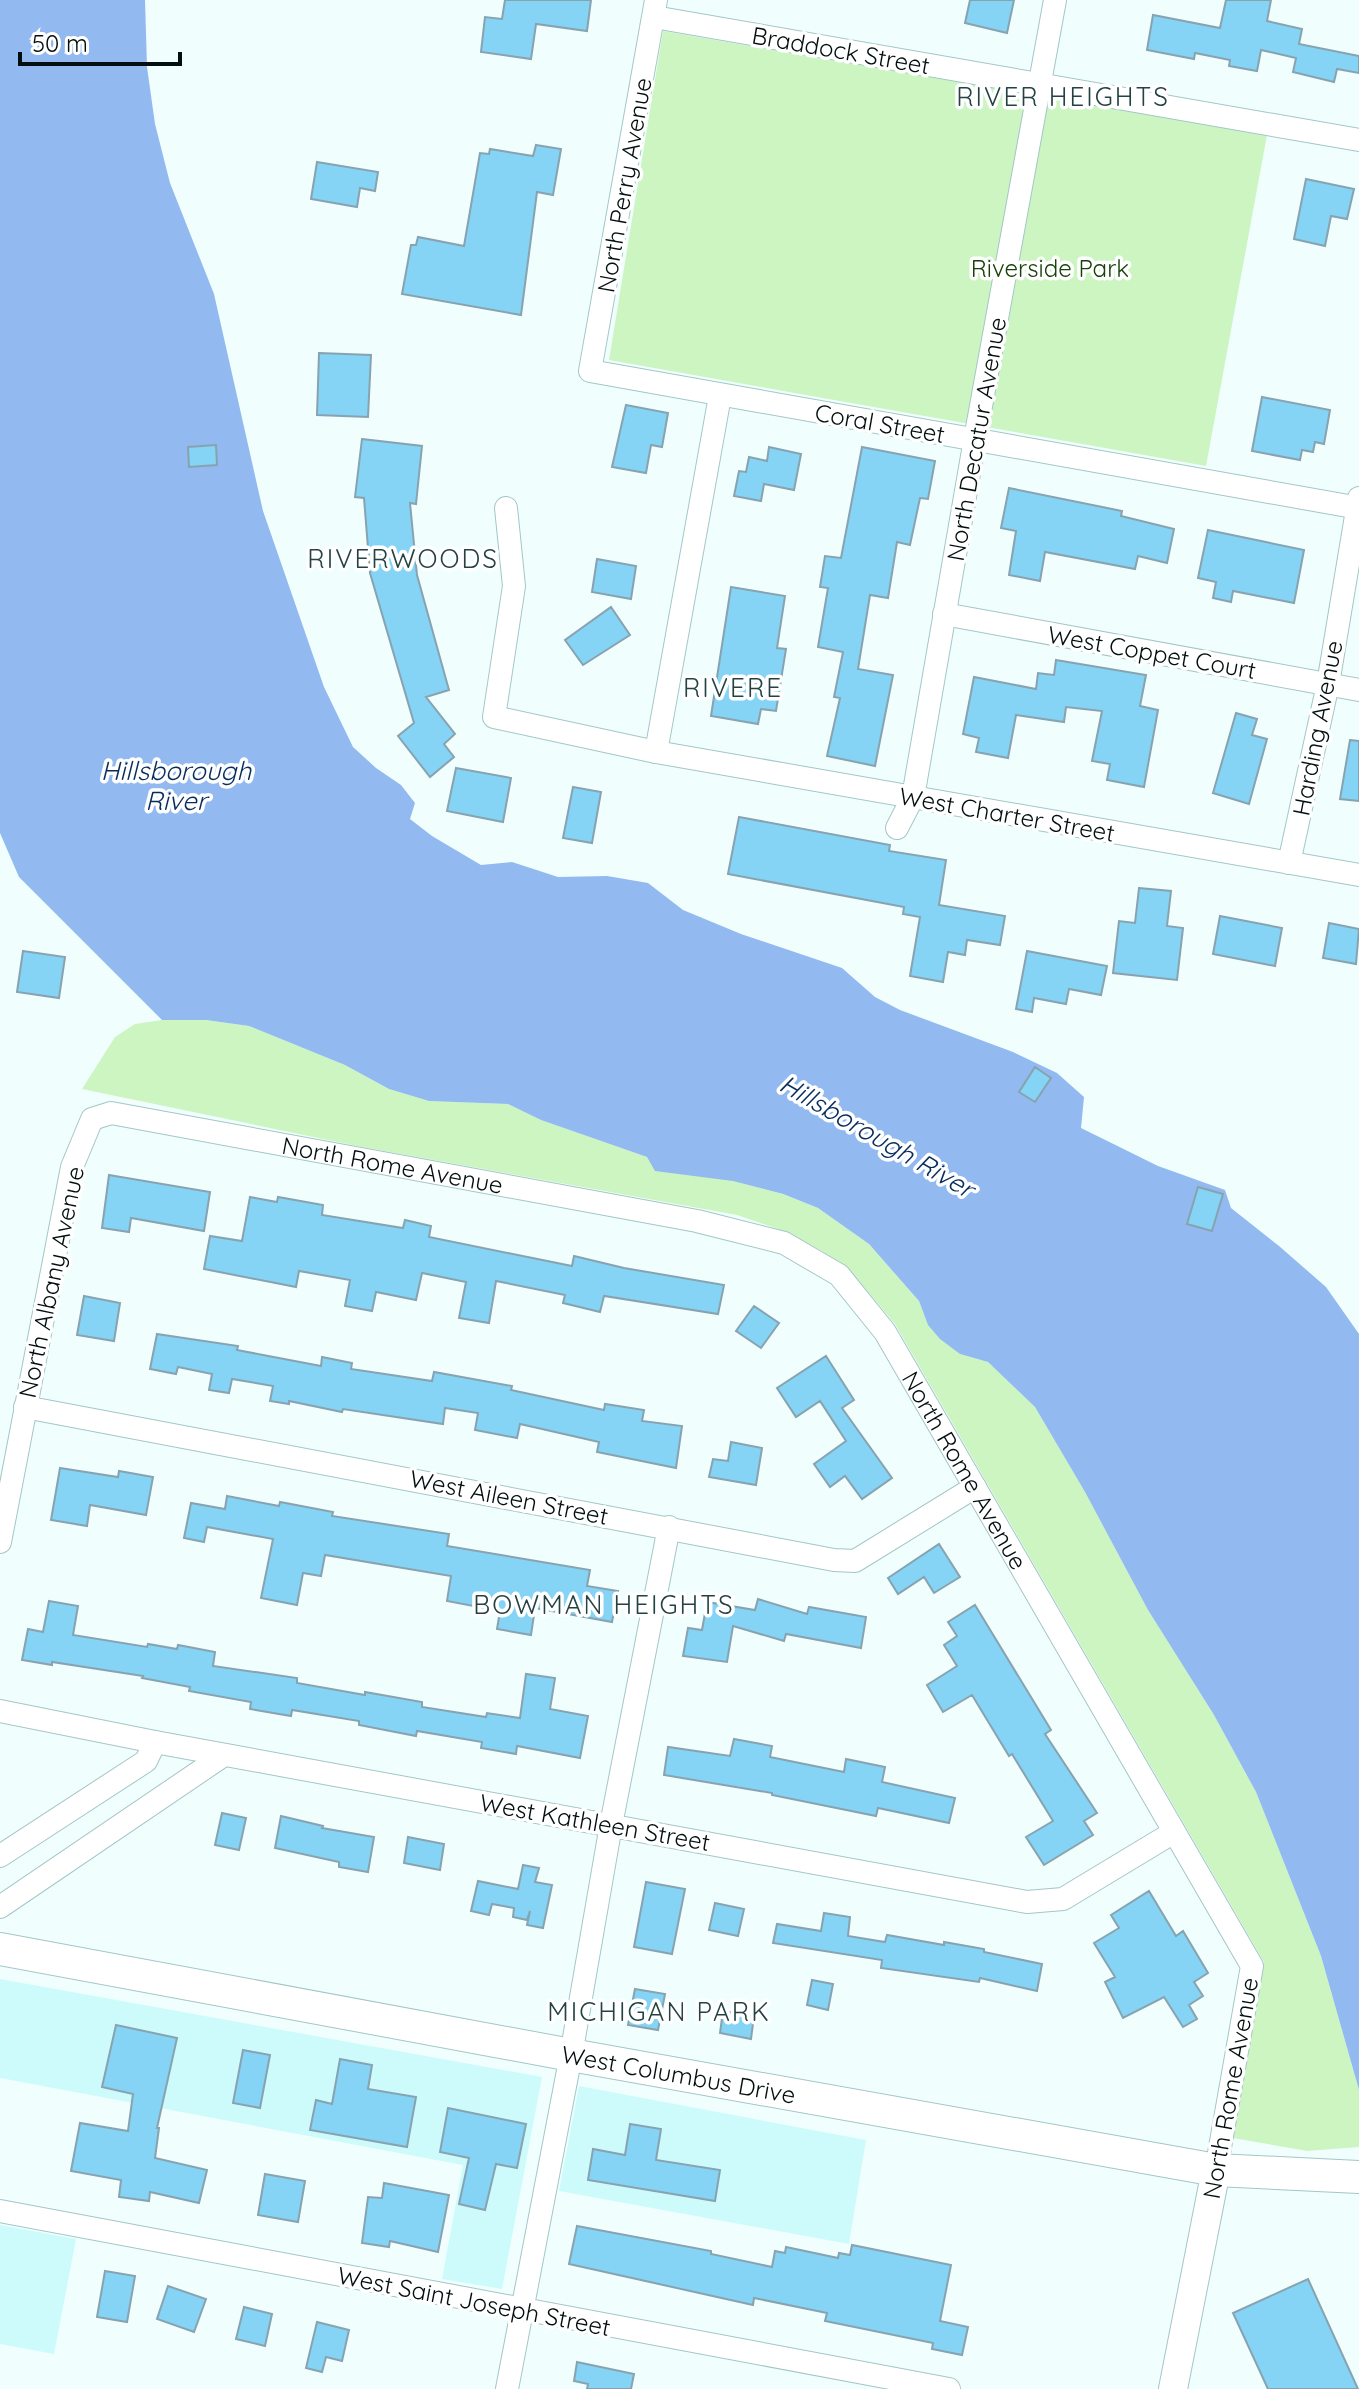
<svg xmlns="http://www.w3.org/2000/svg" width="1359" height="2389" font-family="Quicksand,sans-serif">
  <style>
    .built { fill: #cdfbfc }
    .green { fill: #ccf5c2 }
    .water { fill: #92b9f0 }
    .building { fill: #85d3f5; stroke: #87a3b0; stroke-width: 2 }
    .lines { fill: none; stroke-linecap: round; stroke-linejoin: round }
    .minor-casing { stroke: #a4c6c7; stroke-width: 24 }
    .tertiary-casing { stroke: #a4c6c7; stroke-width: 30 }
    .secondary-casing { stroke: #a4c6c7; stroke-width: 34 }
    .minor { stroke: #fff; stroke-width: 22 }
    .tertiary { stroke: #fff; stroke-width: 28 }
    .secondary { stroke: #fff; stroke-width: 32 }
    .labels { text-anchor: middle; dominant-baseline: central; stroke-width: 7; stroke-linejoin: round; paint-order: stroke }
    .street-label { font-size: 24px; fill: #030e0e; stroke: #fff }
    .park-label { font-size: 24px; fill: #17420a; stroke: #fff }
    .neighbourhood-label { font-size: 26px; letter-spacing: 2px; fill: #244243; stroke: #fff }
    .water-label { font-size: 26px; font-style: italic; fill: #072d5d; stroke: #fff }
  </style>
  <rect width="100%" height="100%" fill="#f0fefe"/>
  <!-- built -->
  <path class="built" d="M0,1979L542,2077L502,2289L442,2279L463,2165L0,2078Z
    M579,2086L866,2140L849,2244L559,2191Z
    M0,2225L76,2239L54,2354L0,2344Z"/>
  <!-- green -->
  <path class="green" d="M663,31L1267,135L1206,466L609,360Z
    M162,1020H206L249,1026L345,1065L389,1089L429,1101L508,1104L541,1120L647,1157L782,1194L818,1208L869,1244L919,1301L928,1325L960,1354L988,1362L1035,1407L1085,1492L1148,1610L1214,1715L1256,1792L1321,1956L1359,2090V2147L1307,2151L1233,2138L1264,1962L895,1324L859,1281L822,1251L781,1230L737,1215L357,1146L82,1089L115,1037L135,1024Z"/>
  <!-- water -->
  <path class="water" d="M0,0H145L147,67L155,124L170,183L214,294L263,511L324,687L353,747L376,768L401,785L415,803L410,819L432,836L481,865L512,862L558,877L607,876L648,883L683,910L741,934L842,968L875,997L900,1010L1013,1052L1057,1073L1084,1097L1081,1128L1158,1166L1225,1190L1231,1208L1279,1246L1326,1287L1359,1334V2090L1321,1956L1256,1792L1214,1715L1148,1610L1085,1492L1035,1407L988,1362L960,1354L940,1339L928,1325L919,1301L869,1244L818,1208L783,1194L733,1181L655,1171L647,1157L541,1120L508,1104L429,1101L389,1089L345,1065L249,1026L206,1020H162L19,877L0,833Z"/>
  <!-- building -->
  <path class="building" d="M505,0H591L587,31L536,24L531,59L481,52L485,17L502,19Z
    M970,0H1014L1007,33L965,23Z
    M1226,0H1271L1267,21L1302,29L1299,44L1359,56V73L1337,69L1334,82L1293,72L1296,58L1261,50L1257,71L1229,66L1230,60L1195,53L1194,59L1147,50L1153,15L1220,28Z
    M536,145L561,149L553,195L537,192L521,315L402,294L411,245H416L418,237L464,246L480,153L489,154L490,149L533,156Z
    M317,162L378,172L375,191L360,188L357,207L311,199Z
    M1306,179L1354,189L1347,219L1331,216L1325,246L1294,239Z
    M319,353L371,355L368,417L317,415Z
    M1262,397L1330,410L1324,444L1315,442L1313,452L1302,450L1300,460L1252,451Z
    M626,405L668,413L662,447L651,445L646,473L612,467Z
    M362,439L422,446L416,504L410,503L417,575L449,690L426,697L455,734L444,744L454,757L430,777L398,736L414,723L370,573L364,498L355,497Z
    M216,445L217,465L189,467L188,447Z
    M769,447L801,454L794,490L764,484L761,501L734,496L739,471L746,472L749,457L767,461Z
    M862,447L935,461L928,499L920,498L910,545L897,542L888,598L870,595L858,669L893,675L875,766L827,756L840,698L834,697L843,652L818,647L828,588L820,587L825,556L841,558Z
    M1009,488L1122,511L1121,516L1174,529L1167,563L1138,556L1135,569L1045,552L1040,581L1009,575L1016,531L1001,528Z
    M1208,530L1304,550L1294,603L1233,591L1231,602L1213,598L1216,582L1198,578Z
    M597,559L636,566L631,599L592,592Z
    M731,587L785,596L777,648L786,649L776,711L761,709L758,724L711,716Z
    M611,607L630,635L583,665L565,640Z
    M1056,660L1146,675L1140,706L1158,710L1144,787L1107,780L1110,764L1092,761L1102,711L1066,707L1064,722L1016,715L1008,758L976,752L979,738L963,734L974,677L1036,689L1038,673L1054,675Z
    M1236,713L1257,719L1252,735L1267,739L1249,804L1213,793Z
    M1350,740L1359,741V801L1340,799Z
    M456,768L511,778L503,822L447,811Z
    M573,787L601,792L592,843L563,838Z
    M739,817L890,845L889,851L946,860L939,905L1005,916L1000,945L967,940L965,955L948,952L943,982L910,976L920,917L903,914L904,907L728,874Z
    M1139,888L1171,891L1167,926L1183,928L1177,980L1113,973L1119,921L1135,923Z
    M1220,916L1282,928L1275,966L1213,954Z
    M1329,923L1359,929L1356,964L1323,958Z
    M23,951L65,957L59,998L17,992Z
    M1027,951L1107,966L1101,995L1069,989L1066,1004L1034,998L1032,1012L1016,1009Z
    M1035,1067L1051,1078L1035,1102L1019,1092Z
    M109,1175L210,1192L204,1231L131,1218L129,1232L102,1228Z
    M1198,1187L1223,1194L1212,1231L1187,1224Z
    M250,1197L277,1202L278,1197L323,1205L322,1215L403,1228L405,1220L431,1226L429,1237L572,1266L574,1256L624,1268L724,1285L718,1314L604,1296L600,1312L563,1303L565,1295L496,1281L489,1323L459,1318L466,1282L422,1273L416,1300L376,1292L372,1311L345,1306L350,1280L299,1271L296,1287L204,1269L210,1236L242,1241Z
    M84,1296L120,1303L114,1341L77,1335Z
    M754,1306L779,1323L761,1348L736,1331Z
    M157,1334L238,1346L237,1350L321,1366L322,1357L352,1363L351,1369L432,1381L434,1372L512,1386L511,1390L604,1410L605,1404L644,1410L642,1421L682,1426L676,1468L597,1452L599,1442L520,1424L517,1438L475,1430L478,1413L445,1408L443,1424L343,1409L342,1412L289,1401V1404L270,1401L273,1386L232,1379L229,1393L209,1390L212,1374L178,1367L176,1374L150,1369Z
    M826,1356L854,1400L842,1408L892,1478L862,1499L845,1476L830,1487L814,1464L846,1441L820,1401L796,1417L777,1388Z
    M731,1442L762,1448L756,1485L709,1477L713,1459L728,1461Z
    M60,1468L118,1477L119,1471L153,1477L146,1515L90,1505L87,1526L51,1520Z
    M227,1496L279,1506L280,1502L333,1512L332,1516L449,1534L447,1546L590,1570L587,1586L618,1591L612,1622L535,1608L531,1635L497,1629L500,1611L447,1601L451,1576L325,1555L321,1576L303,1573L297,1605L261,1598L273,1539L207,1527L204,1542L184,1538L191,1503L225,1509Z
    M939,1544L960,1577L934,1593L924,1577L898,1594L888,1578Z
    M758,1599L807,1614L809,1607L866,1617L861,1648L786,1634L784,1641L733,1626L727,1662L683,1656L688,1628L702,1630L707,1602L755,1610Z
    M49,1601L78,1606L73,1635L147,1647L148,1644L177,1649L178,1645L215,1652L213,1666L297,1678V1683L365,1695V1692L422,1702V1707L486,1717L487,1713L520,1718L526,1674L555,1678L550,1709L588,1716L580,1758L517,1746L516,1754L481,1748L482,1742L417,1731L416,1736L359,1725V1721L292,1710L291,1716L250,1709L251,1702L189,1691L190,1687L142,1678L143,1676L52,1662V1665L22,1660L28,1629L43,1632Z
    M975,1605L1051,1730L1045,1734L1097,1813L1084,1821L1093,1835L1044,1865L1026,1837L1053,1821L1012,1754L1009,1756L972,1695L943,1712L927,1685L957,1666L944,1645L957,1636L948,1622Z
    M734,1739L772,1746L770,1757L844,1772L846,1759L885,1767L882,1782L955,1798L949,1823L878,1808L876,1816L772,1795V1793L664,1775L668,1747L730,1756Z
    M222,1813L246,1818L239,1850L215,1845Z
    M281,1816L323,1826L322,1828L374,1837L368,1872L339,1867V1862L275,1848Z
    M408,1837L444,1844L440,1870L404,1863Z
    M523,1865L539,1868L535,1882L552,1885L543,1928L527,1925L530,1911L527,1920L513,1917L514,1908L492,1904L489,1915L471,1911L478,1881L518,1889Z
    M646,1882L685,1889L672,1954L634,1947Z
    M1149,1891L1176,1936L1183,1931L1208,1973L1194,1982L1203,1996L1189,2005L1197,2019L1183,2027L1164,1997L1123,2018L1105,1982L1115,1977L1094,1943L1119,1928L1111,1915Z
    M715,1903L744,1909L738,1936L709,1930Z
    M824,1913L850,1917L848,1936L885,1942L887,1935L944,1945V1942L984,1949V1952L1042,1964L1037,1991L980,1978L979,1982L881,1968L882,1960L773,1943L777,1924L821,1931Z
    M812,1980L833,1984L828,2010L807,2005Z
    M635,1989L665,1994L658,2030L628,2025Z
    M723,2011L754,2016L751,2039L720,2033Z
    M116,2025L177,2038L157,2128H159L155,2158L207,2170L199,2203L150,2192L149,2201L119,2197L121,2180L71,2171L80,2123L128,2131L133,2094L102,2087Z
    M243,2050L270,2055L260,2108L233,2103Z
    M340,2059L372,2065L368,2089L416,2097L407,2147L310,2130L316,2100L332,2104Z
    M448,2108L526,2124L517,2168L496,2164L485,2210L459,2204L469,2158L440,2152Z
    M630,2124L661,2129L656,2160L720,2170L715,2201L588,2180L593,2149L625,2155Z
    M265,2174L305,2181L298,2222L258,2215Z
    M384,2183L449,2195L438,2252L390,2241L389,2247L362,2243L368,2197L382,2198Z
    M577,2226L711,2251V2254L772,2267L775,2251L785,2253L786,2247L838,2258L839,2253L850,2255L852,2245L951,2265L940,2321L968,2327L962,2355L932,2349L933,2343L825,2321L827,2313L754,2298L753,2305L569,2264Z
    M105,2271L135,2276L127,2322L97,2317Z
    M1308,2279L1358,2389H1268L1233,2313Z
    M168,2286L206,2299L194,2332L157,2319Z
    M244,2307L272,2314L265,2346L236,2339Z
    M317,2322L349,2330L342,2361L326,2357L322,2372L306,2368Z
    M577,2362L634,2374L631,2389H587L588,2384L574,2381Z"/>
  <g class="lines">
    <defs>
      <g id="minor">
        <path d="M656,0L590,371L1359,508"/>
        <path d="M654,17L1359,140"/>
        <path d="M506,508L514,586L494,717L656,752L1359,875"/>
        <path d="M944,614L1359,690"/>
        <path d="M656,752L720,396"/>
        <path d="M897,828L913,797L975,439L1055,0"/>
        <path d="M1289,863L1328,684L1359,498"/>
        <path d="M25,1407L834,1560L855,1561L975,1487"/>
        <path id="s1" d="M0,1542L72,1167L92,1119L111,1113L697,1221L784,1243L839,1275L885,1332L1252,1966L1216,2170"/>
        <path d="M0,1711L155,1742L1027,1902L1063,1899L1174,1832"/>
        <path d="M0,1856L146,1761L155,1742"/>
        <path d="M0,1907L224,1755"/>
        <path d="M0,2211L949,2389"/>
        <path d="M507,2389L571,2055L611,1825L669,1527"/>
      </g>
      <path id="tertiary" d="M1173,2389L1216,2170"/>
      <g id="secondary">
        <path id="s2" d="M0,1949L571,2055L1216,2170L1359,2177"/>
      </g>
    </defs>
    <!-- minor casing -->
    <use href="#minor" class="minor-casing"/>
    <!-- tertiary casing -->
    <use href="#tertiary" class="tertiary-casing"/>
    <!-- secondary casing -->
    <use href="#secondary" class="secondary-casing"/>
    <!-- minor -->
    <use href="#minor" class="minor"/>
    <!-- tertiary -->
    <use href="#tertiary" class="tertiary"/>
    <!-- secondary -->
    <use href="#secondary" class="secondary"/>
  </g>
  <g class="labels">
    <!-- street labels -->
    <g class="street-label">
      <text transform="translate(841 50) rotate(10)">Braddock Street</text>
      <text transform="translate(624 185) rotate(-80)">North Perry Avenue</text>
      <text transform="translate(880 423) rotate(10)">Coral Street</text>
      <text transform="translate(976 439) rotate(-80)">North Decatur Avenue</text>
      <text transform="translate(1152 652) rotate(10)">West Coppet Court</text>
      <text transform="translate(1317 728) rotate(-79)">Harding Avenue</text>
      <text transform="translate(1007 814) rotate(10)">West Charter Street</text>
      <text stroke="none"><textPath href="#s1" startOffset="740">North Rome Avenue</textPath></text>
      <text transform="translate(51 1282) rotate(-78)">North Albany Avenue</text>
      <text stroke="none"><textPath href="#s1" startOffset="1436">North Rome Avenue</textPath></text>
      <text transform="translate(509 1497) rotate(11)">West Aileen Street</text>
      <text transform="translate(595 1822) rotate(10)">West Kathleen Street</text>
      <text stroke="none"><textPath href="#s2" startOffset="690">West Columbus Drive</textPath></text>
      <text transform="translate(1230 2088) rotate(-80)">North Rome Avenue</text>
      <text transform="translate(474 2301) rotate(11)">West Saint Joseph Street</text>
    </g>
    <!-- park labels -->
    <g class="park-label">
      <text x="1050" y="268">Riverside Park</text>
    </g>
    <!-- neighbourhood labels -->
    <g class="neighbourhood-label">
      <text x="1063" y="96">RIVER HEIGHTS</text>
      <text x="403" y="558">RIVERWOODS</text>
      <text x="733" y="687">RIVERE</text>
      <text x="604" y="1604">BOWMAN HEIGHTS</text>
      <text x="659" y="2011">MICHIGAN PARK</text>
    </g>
    <!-- water labels -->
    <g class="water-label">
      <text x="176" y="770">Hillsborough<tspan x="176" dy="30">River</tspan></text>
      <text transform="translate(877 1136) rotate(30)">Hillsborough River</text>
    </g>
  </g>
  <!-- scale -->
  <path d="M20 52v12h160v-12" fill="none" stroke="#030e0e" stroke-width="4"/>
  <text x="32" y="52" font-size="24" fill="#030e0e" stroke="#ffffff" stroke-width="6" paint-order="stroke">50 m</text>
</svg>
